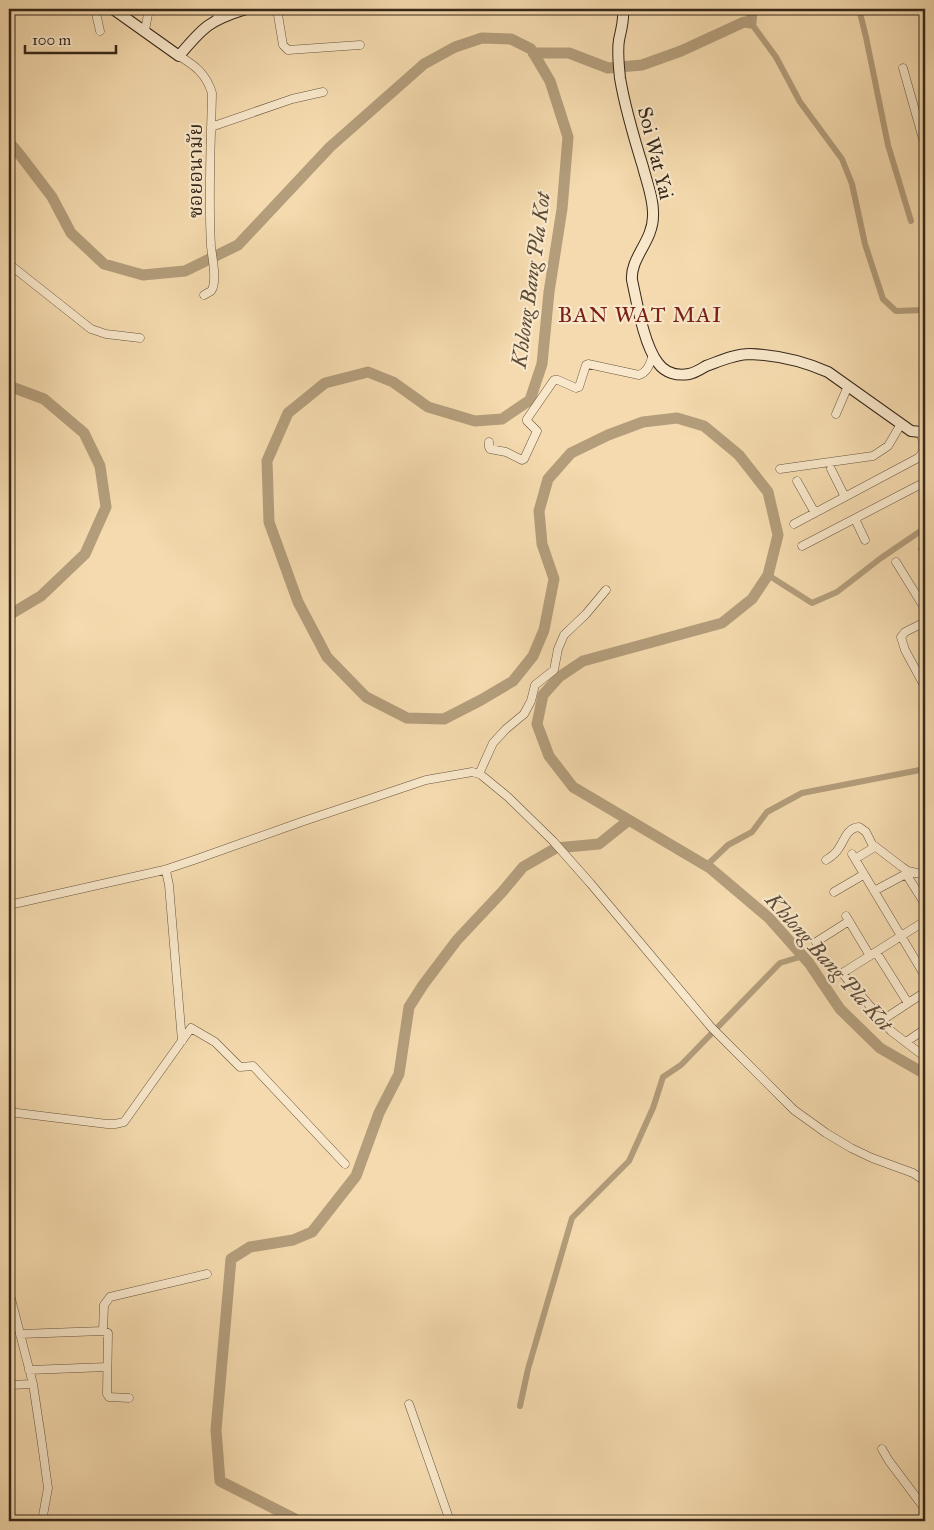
<svg xmlns="http://www.w3.org/2000/svg" width="934" height="1530" font-family="'IM FELL Great Primer','Noto Serif Thai',serif">
  <style>
    .lines { fill: none; stroke-linecap: round; stroke-linejoin: round }
    .canal { stroke: #b39d7b; stroke-width: 6 }
    .river { stroke: #b39d7b; stroke-width: 11 }
    .street-casing { stroke: #66543e; stroke-width: 9 }
    .secondary-casing { stroke: #362718; stroke-width: 12 }
    .street { stroke: #f8e7ca; stroke-width: 8 }
    .secondary { stroke: #f8e7ca; stroke-width: 10 }
    .labels { text-anchor: middle; dominant-baseline: central; stroke-width: 4.5; stroke-linejoin: round; paint-order: stroke }
    .street-label { font-size: 20px; fill: #362718; stroke: #f8e7ca }
    .water-label { font-size: 21px; font-style: italic; fill: #5c4a36; stroke: #f8e7ca }
    .quarter-label { font-size: 22px; letter-spacing: 1px; fill: #7a1f14; stroke: #f8e7ca }
  </style>
  <rect width="100%" height="100%" fill="#f4daae"/>
  <filter id="stains"><feTurbulence type="fractalNoise" baseFrequency=".004" numOctaves="4"/><feColorMatrix values="0 0 0 0 .2 0 0 0 0 .09 0 0 0 0 .02 0 0 0 .5 -.17"/></filter>
  <radialGradient id="worn" r=".72"><stop offset=".6" stop-color="#630" stop-opacity="0"/><stop offset="1" stop-color="#630" stop-opacity=".3"/></radialGradient>
  <g class="lines">
    <!-- canal -->
    <path class="canal" d="M859,9L866,37L888,145L911,221
      M751,23L776,57L800,102L842,159L852,184L865,244L883,299L896,311L925,310
      M768,575L812,603L837,592L881,558L925,528
      M706,866L728,845L752,832L767,812L802,793L925,769
      M520,1406L528,1369L572,1218L629,1161L653,1108L663,1077L681,1065L780,963L803,956"/>
    <!-- river -->
    <path class="river" d="M533,53H569L608,68L642,65L681,51L744,22L751,23L752,9
      M9,142L20,155L52,197L71,233L104,264L143,275L185,271L238,245L330,147L424,64L455,47L482,38L511,39L531,49L550,81L568,137L562,209L549,292L542,364L530,400L502,419L475,421L428,407L393,382L368,372L325,383L288,413L267,461L269,522L298,602L327,657L366,697L407,718L444,719L481,700L513,681L533,656L544,630L554,579L542,544L539,511L548,479L571,453L608,435L643,422L677,418L704,426L739,455L768,492L778,535L768,575L752,599L722,623L583,661L559,677L543,695L537,724L549,756L573,787L710,868L769,918L809,963L840,1009L880,1048L925,1074
      M9,386L44,399L84,433L100,466L106,507L85,554L41,596L9,615
      M299,1521L220,1481L216,1430L231,1259L250,1247L293,1240L312,1232L356,1176L379,1113L399,1074L409,1007L423,985L457,940L503,891L523,867L556,848L599,844L629,820"/>
    <defs>
      <path id="street" d="M95,9L100,31
        M216,9L218,19
        M277,9L283,45L288,50L360,45
        M145,30L149,9
        M179,56C196,66 206,74 212,93C211,144 208,195 211,246C212,258 218,282 211,291L204,295
        M903,68L925,146
        M211,127L292,99L323,92
        M9,264L91,329L106,334L140,338
        M836,414L848,386
        M489,442V447L490,449L506,452L522,460L524,459L537,431L527,421V419L554,380H558L576,388L579,387L586,365L588,364L639,375C648,372 650,363 653,355
        M780,469L873,456L888,446L901,424
        M831,469L845,497
        M797,481L815,513
        M855,519L865,540
        M794,524L918,458C927,451 922,441 921,432
        M802,546L925,482
        M923,549L925,552
        M896,562L925,609
        M925,622L905,632L901,637L905,650L925,687
        M479,774L493,743L506,729L524,714L531,701L535,685L554,670L558,649L564,635L586,614L606,590
        M852,854L925,976
        M855,859L873,848
        M826,860C831,857 836,853 839,848C845,839 847,828 859,827L866,832L872,844L902,867L908,871L925,875
        M164,870L166,871L169,885L182,1041
        M874,891L904,875L908,877L925,904
        M834,892L863,875
        M9,905L164,870L194,860L304,821L426,780L472,772L480,774L508,797L553,841L591,884L711,1027L794,1110L826,1133L851,1148L872,1158L913,1173L925,1181
        M846,916L870,956
        M925,921L844,972L843,974L891,1031L925,1057
        M816,942L849,921
        M876,952L908,1003
        M881,1021L925,992
        M906,1042L925,1029
        M9,1112L107,1124H115L124,1122L191,1028L215,1042L240,1067L253,1066L345,1164
        M9,1291L33,1384L41,1437L48,1488L42,1521
        M103,1331L104,1305L110,1297L207,1274
        M20,1334L103,1331L108,1333L107,1394L109,1397L129,1398
        M29,1370L107,1367
        M9,1385L33,1384
        M409,1404L450,1521
        M882,1449L889,1461L925,1509"/>
      <path id="secondary" d="M113,9L179,56C203,27 210,20 246,9
        M621,9L623,10C624,21 621,30 619,40C617,52 619,67 620,78C625,108 634,138 643,167C647,183 654,200 653,216C653,241 630,258 632,280C637,303 644,345 658,363C665,373 677,376 689,374C695,373 701,369 706,366C720,361 735,354 750,354C776,355 805,362 828,372L911,431L921,432L925,430"/>
    </defs>
    <!-- street casing -->
    <use href="#street" class="street-casing"/>
    <!-- secondary casing -->
    <use href="#secondary" class="secondary-casing"/>
    <!-- street -->
    <use href="#street" class="street"/>
    <!-- secondary -->
    <use href="#secondary" class="secondary"/>
  </g>
  <g class="labels">
    <!-- street labels -->
    <g class="street-label">
      <text transform="translate(656 153) rotate(76)">Soi Wat Yai</text>
      <text transform="translate(195 171) rotate(-90)">ซอยอนามัย</text>
    </g>
    <!-- water labels -->
    <g class="water-label">
      <text transform="translate(531 280) rotate(-82)">Khlong Bang Pla Kot</text>
      <text transform="translate(829 962) rotate(48)">Khlong Bang Pla Kot</text>
    </g>
    <!-- quarter labels -->
    <g class="quarter-label">
      <text x="640" y="314">BAN WAT MAI</text>
    </g>
  </g>
  <!-- margin -->
  <rect width="934" height="1530" fill="none" stroke="#f4daae" stroke-width="30"/>
  <rect x="10" y="10" width="914" height="1510" fill="none" stroke="#362718" stroke-width="2.5"/>
  <rect x="15" y="15" width="904" height="1500" fill="none" stroke="#362718"/>
  <!-- scale -->
  <path d="M25 45v8h91v-8" fill="none" stroke="#362718" stroke-width="2.5"/>
  <text x="32" y="45" font-size="15" fill="#362718" stroke="#f8e7ca" stroke-width="4" paint-order="stroke">100 m</text>
  <rect width="100%" height="100%" filter="url(#stains)"/>
  <rect width="100%" height="100%" fill="url(#worn)"/>
</svg>
